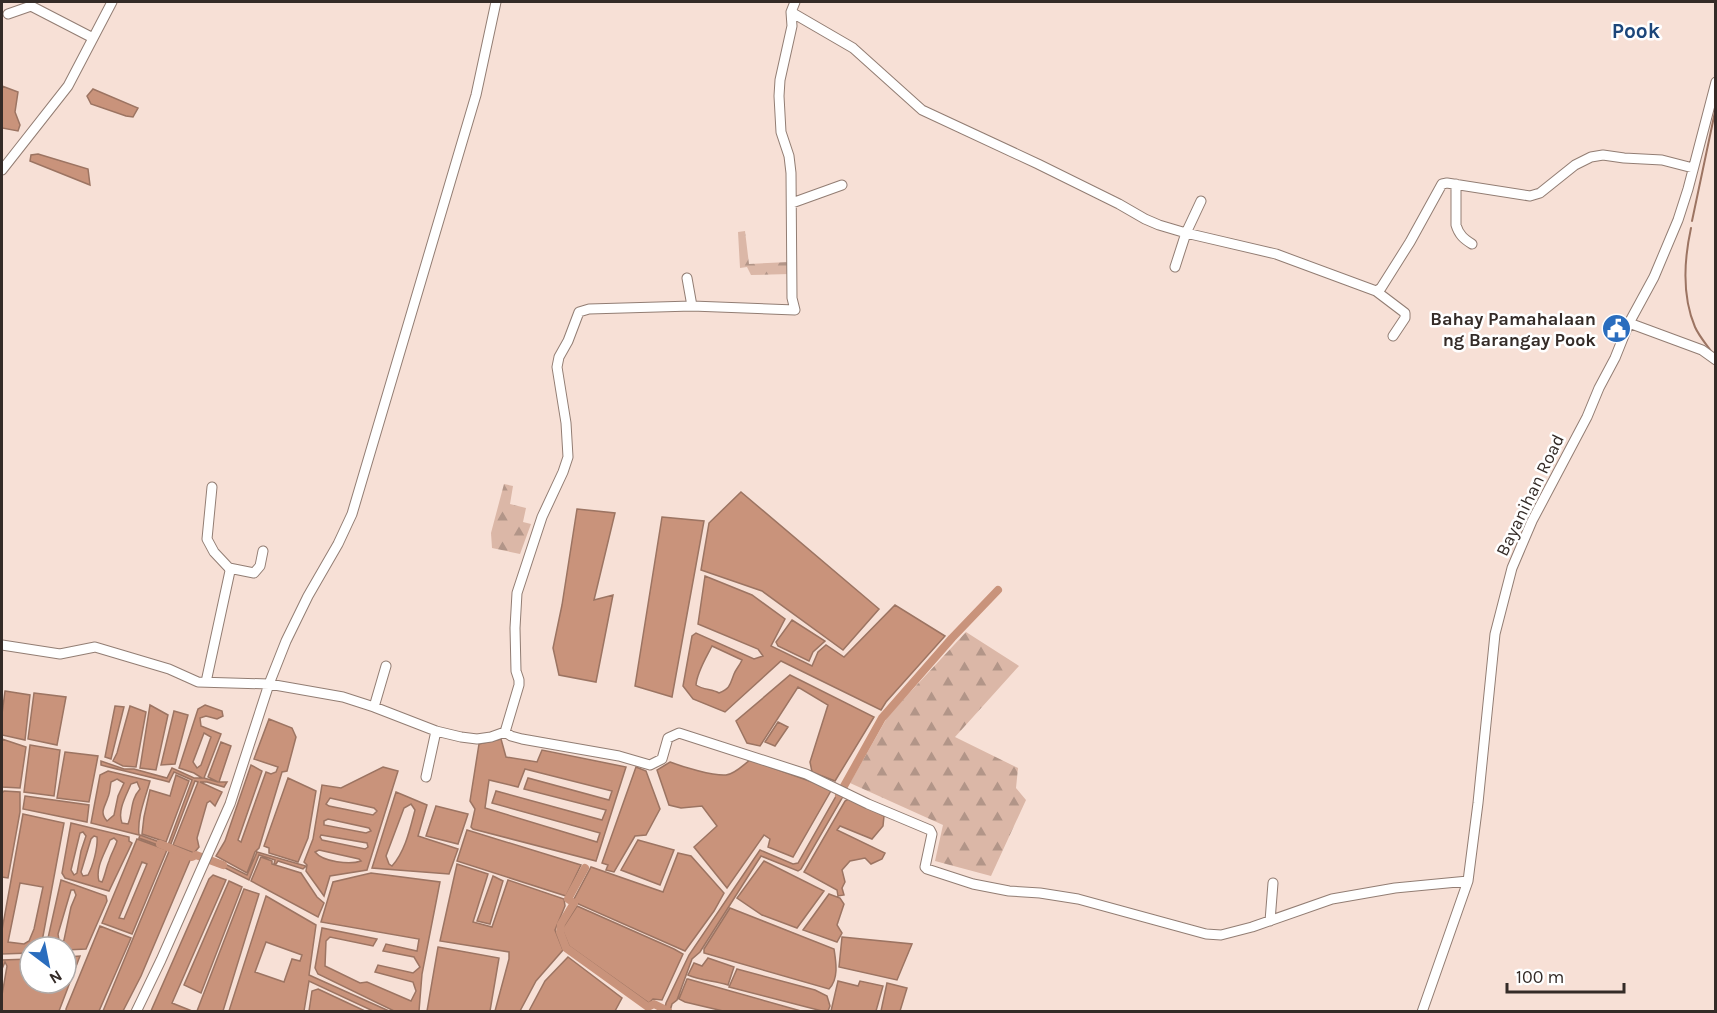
<svg xmlns="http://www.w3.org/2000/svg" width="1717" height="1013" font-family="Karla,sans-serif">
  <style>
    .forest { fill: url(#forest-firs) }
    .water { fill: #c9937b; stroke: #9c7462; stroke-width: 1.5; fill-rule: evenodd }
    .lines { fill: none; stroke-linecap: round; stroke-linejoin: round }
    .stream { stroke: #9c7462; stroke-width: 2 }
    .canal { stroke: #c9937b; stroke-width: 8 }
    .street-casing { stroke: #927d73; stroke-width: 11 }
    .street { stroke: #fff; stroke-width: 9 }
    .labels { text-anchor: middle; dominant-baseline: central; stroke-width: 5; stroke-linejoin: round; paint-order: stroke }
    .poi-label { font-size: 18px; font-weight: bold; fill: #342b27; stroke: #fff; text-anchor: end }
    .street-label { font-size: 18px; fill: #342b27; stroke: #fff }
    .quarter-label { font-size: 21px; font-weight: bold; fill: #1c467a; stroke: #fff }
  </style>
  <defs>
    <pattern id="forest-firs" width="22" height="20" patternUnits="userSpaceOnUse" patternTransform="scale(1.5)"><rect width="22" height="20" fill="#dbb7a7"/><path d="M5 1l3.5 6h-7zM16 11l3.5 6h-7z" fill="#b29588"/></pattern>
  </defs>
  <rect width="100%" height="100%" fill="#f7e0d6"/>
  <!-- forest -->
  <path class="forest" d="M745,231L749,264L789,262L790,274L751,275L747,267L740,268L738,232Z
    M504,484L513,486L510,504L526,508L523,522L531,524L520,554L492,548L491,533Z
    M966,632L1019,666L955,737L1018,768L1016,788L1026,800L991,876L935,861L943,825L850,783L888,716Z"/>
  <!-- water -->
  <path class="water" d="M2,86L18,92L15,112L20,125L18,131L2,128Z
    M93,89L138,108L133,117L126,116L91,104L87,96Z
    M38,154L88,169L90,185L30,161L31,155Z
    M741,492L879,609L843,650L762,591L701,570L709,523Z
    M577,509L615,513L594,600L613,595L596,682L559,675L553,648L562,605Z
    M662,517L704,521L672,697L635,686Z
    M705,576L752,595L785,619L771,646L812,666L818,652L826,645L844,657L895,605L945,636L886,702L881,710L781,661L725,712L693,699L683,686L692,636L696,633L754,659L763,656L758,649L698,624ZM712,646L742,660C740,665 736,669 734,674C730,684 731,688 719,693C712,689 703,690 696,685C697,672 706,658 712,646Z
    M792,620L825,641L813,652L809,661L778,646L776,642Z
    M790,675L874,717L835,781L812,772L810,762L828,705L798,687L760,746L747,743L736,721Z
    M5,691L30,695L25,740L2,735V714Z
    M34,693L66,697L57,745L28,739Z
    M150,705L168,715L156,770L140,768Z
    M205,705L222,711L223,716L217,719L206,716L200,718L201,726L221,734L204,778L218,782L208,777L221,742L231,746L219,782H227L224,787L207,782H200L222,792L215,806L210,801L207,803L197,838L199,847L194,853L173,845L198,782L195,781L169,849L139,838L140,835L168,845L192,780L174,772L169,782C146,776 124,771 101,765V761L124,769H134L167,778L172,768L194,778H202L194,773L179,768L198,709ZM204,733L211,737L201,765L197,768L193,762Z
    M115,706L124,707L111,759L105,757Z
    M130,706L146,712L136,767L123,766L113,761L117,753Z
    M174,711L188,715L175,764L161,765Z
    M269,719L292,728L296,737L287,771L282,772L259,848L255,852L247,873L216,856L225,841L251,765L262,771L238,840L241,842L266,772L271,774L276,772L278,767L254,759Z
    M778,722L788,727L775,746L765,742Z
    M2,739L26,747L20,788L2,787Z
    M501,739L506,757L537,762L542,750L626,767L596,861L473,829L471,827L475,809L470,801L479,744ZM525,769L612,791L609,800L528,778L524,789L606,810L602,820L496,791L492,803L600,833L597,842L485,808L489,780L518,787Z
    M30,745L60,750L54,796L24,792Z
    M65,752L98,756L89,802L57,798Z
    M750,760L832,789L793,857L768,847L770,839L764,835L727,888L694,847L717,826L702,806L681,808L669,805L657,770L670,762C683,767 713,776 726,775C735,774 743,765 750,760Z
    M383,767L398,771L367,870L330,876L324,896L306,871L307,865L304,862L313,839L322,785L341,788ZM330,798L374,808L377,811L373,815L329,806L326,804ZM328,819L369,828L371,831L366,833L324,825V821ZM321,835L367,843L368,847L365,849L322,840L320,837ZM319,850L359,859L361,861C350,865 323,862 315,852Z
    M636,767L646,771L660,809L646,835L635,836L614,872L606,870L608,865L602,863Z
    M108,771L150,781C145,799 137,817 139,835L91,823L100,775ZM117,779L124,783L118,796L114,815L107,821C99,812 105,807 108,797C110,793 110,787 111,782ZM137,782L140,789C130,800 133,812 128,824L122,823C117,811 126,796 131,784Z
    M176,775L189,781L166,842L142,834L144,817L150,790L170,796Z
    M288,778L316,791L308,838L298,862L269,853V848L264,846Z
    M4,791L20,792V812L8,878L2,877V793Z
    M839,791L845,793L801,869L798,871L761,856L700,952L692,959L677,1000L672,1004L670,1011L664,1012L666,1003L689,955L760,850L793,864L798,863Z
    M396,792L427,805L418,836L458,849L449,874L372,868ZM411,804L415,810C410,829 405,852 392,866L389,864L386,856L404,808Z
    M25,796L89,805L87,822L23,809Z
    M850,798L884,816L883,826L872,839L840,826L837,830L885,853L882,859L871,864L865,858L850,861L842,870L845,882L842,888L844,895L838,896L837,890L804,872L845,801Z
    M436,806L468,814L458,844L426,836Z
    M23,814L64,823L41,947H30V953L2,954V930ZM20,883L43,887L34,929L29,941L24,944L8,942Z
    M71,823L129,837V841L132,843L109,891L65,878L62,873ZM83,832L86,836L81,851L77,873L74,875L71,870L80,833ZM94,836L97,837C98,847 93,866 88,875L83,876L81,872L91,839ZM114,838L117,841C115,848 111,854 109,861C106,868 105,876 102,882L99,881C95,868 105,853 110,840Z
    M467,830L581,865L566,896L457,861Z
    M137,839L167,850L132,934L102,923ZM142,862L147,864L124,919L119,918Z
    M638,840L674,850L660,885L621,870Z
    M170,849L191,858L141,976L123,1011H103Z
    M257,852L306,866L303,869L278,861L276,864H274L275,860L259,855L249,880L213,862L215,859L247,875Z
    M678,853L691,856L724,893L714,911L685,951L576,903L574,899L591,867L663,892Z
    M261,857L272,861V864L301,873L317,897L324,903L318,917L251,881Z
    M764,861L824,891L797,928L762,915L737,898Z
    M457,864L488,874L473,922L492,927L508,880L564,899L565,906L555,930L563,950L536,981L520,1011H495L509,959V952L440,941Z
    M371,873L440,882L422,974L419,1011H394L318,974L315,968L322,928L377,939L373,946L330,937L326,941L325,966L360,983L367,982L411,1001L416,991L413,982L375,972L378,965L413,973L420,967L414,957L383,951L386,944L417,951L419,939L321,922L333,882Z
    M213,875L226,880L172,1003L192,1011H151L209,879Z
    M493,876L503,881L490,924L477,921Z
    M61,880L106,896L107,901L86,949L66,950V947H46ZM71,890H74L76,895L71,907L64,940L62,943L59,940L58,934Z
    M229,881L242,887L201,993L184,985Z
    M244,889L259,894L223,1011H197Z
    M829,894L840,898L844,904L837,925L842,933L837,942L803,930Z
    M266,896L316,925L309,975L389,1011H373L309,981L304,1011H229ZM266,942L302,955L300,961L292,959L284,982L255,972Z
    M577,906L674,949L683,954L662,1000L653,999L649,1003L569,946L562,929Z
    M730,908L834,949C836,962 839,979 829,989L704,953V949Z
    M100,926L131,938L99,1011H66V1009Z
    M842,937L912,944L897,980L839,967Z
    M438,947L499,958L490,1011H427Z
    M80,956L59,1011H2V995L7,966L5,962L2,969V960L30,959V983H66V957Z
    M568,957L622,998L615,1011H529L545,981Z
    M708,958L734,967L728,985C715,981 699,980 688,975L694,963L702,966Z
    M737,969L815,990L827,996L830,1006L828,1011H822L729,987Z
    M687,979H688L801,1011H723L685,1002L679,999Z
    M838,981L858,986L860,981L883,986L876,1011H831Z
    M887,983L907,988L900,1011H881Z
    M318,989L365,1011H309L312,991Z"/>
  <g class="lines">
    <!-- stream -->
    <path class="stream" d="M1692,221L1716,107
      M1691,228C1684,260 1682,296 1695,327C1699,336 1706,344 1711,351"/>
    <!-- canal -->
    <path class="canal" d="M839,795L882,718L952,638L998,590
      M160,844L192,857L196,855L223,865
      M585,868L568,899L574,903L561,924L560,932L566,948L648,1007L654,1004L668,1011"/>
    <defs>
      <path id="street" d="M791,12L853,48L922,110L1038,164L1119,204L1145,219L1159,225L1186,233L1276,254L1376,291L1381,288L1410,242L1442,184L1447,183L1530,196L1540,193L1575,165L1591,157L1603,155L1624,158L1662,160L1693,168
        M8,14L31,6L93,38
        M2,170L68,86L112,2
        M1456,184V225C1459,235 1464,239 1472,244
        M792,203L842,185
        M1175,267L1186,233L1201,201
        M687,278L692,306
        M1376,291L1405,313V318L1393,336
        M1629,323L1702,350L1716,360
        M229,568L254,573L260,566L263,551
        M2,645L60,654L95,647L169,669L198,682L269,684L343,697L374,707L436,731L461,737L477,739L491,737L505,732L519,685V680L516,671L515,628L517,593L542,517L563,472L568,457L566,423L557,367L559,357L568,341L579,312L589,309L692,306L795,310L792,298L791,173L789,156L781,132L779,96L780,80L792,26L791,12L795,2
        M206,682L230,571L229,568L214,552L207,539L212,487
        M374,707L386,666
        M505,732L511,736L522,739L619,756L650,765L662,759L668,738L679,733L806,774L868,804L930,830L932,834L925,867L927,869L973,884L1009,891L1040,893L1078,899L1206,934L1221,935L1252,927L1332,899L1395,888L1468,881
        M426,777L436,731
        M1270,921L1273,883
        M136,1012L161,960L230,804L269,684L286,641L308,596L338,544L352,514L476,95L496,2
        M1422,1012L1468,881L1478,803L1495,634L1512,568L1532,521L1587,417L1599,388L1615,358L1629,323L1654,277L1678,220L1688,189L1716,82"/>
    </defs>
    <!-- street casing -->
    <use href="#street" class="street-casing"/>
    <!-- street -->
    <use href="#street" class="street"/>
  </g>
  <!-- icons -->
  <defs>
    <symbol id="civic-disc" viewBox="-11 -11 22 22"><circle r="9.5" fill="#2a6dbe" stroke="#fff"/><path d="M-.6-6.5H3V-4.5H.6V-3L4-1V1h2V6H-6V1h2V-1L-.6-3ZM-1.2 2.5V6h2.4V2.5Z" fill="#fff"/></symbol>
  </defs>
  <g fill-rule="evenodd">
    <use href="#civic-disc" x="1600" y="312" width="33" height="33"/>
  </g>
  <g class="labels">
    <!-- poi labels -->
    <g class="poi-label">
      <text x="1596" y="319">Bahay Pamahalaan<tspan x="1596" dy="21">ng Barangay Pook</tspan></text>
    </g>
    <!-- street labels -->
    <g class="street-label">
      <text transform="translate(1530 495) rotate(-64)">Bayanihan Road</text>
    </g>
    <!-- quarter labels -->
    <g class="quarter-label">
      <text x="1636" y="31">Pook</text>
    </g>
  </g>
  <!-- border -->
  <rect width="1717" height="1013" fill="none" stroke="#342b27" stroke-width="6"/>
  <!-- north arrow -->
  <g transform="translate(48 965) rotate(148)"><circle r="28" fill="#ffffff" stroke="#aeaaa9" stroke-width="1.5"/>
  <path d="M0-4.5L10 22L0 15L-10 22Z" fill="#2a6dbe"/>
  <text y="-9" font-size="16" font-weight="bold" text-anchor="middle" fill="#342b27">N</text>
  </g>
  <!-- scale -->
  <path d="M1507 983v9h117v-9" fill="none" stroke="#342b27" stroke-width="3"/>
  <text x="1516" y="983" font-size="18" fill="#342b27" stroke="#ffffff" stroke-width="4.5" paint-order="stroke">100 m</text>
</svg>
